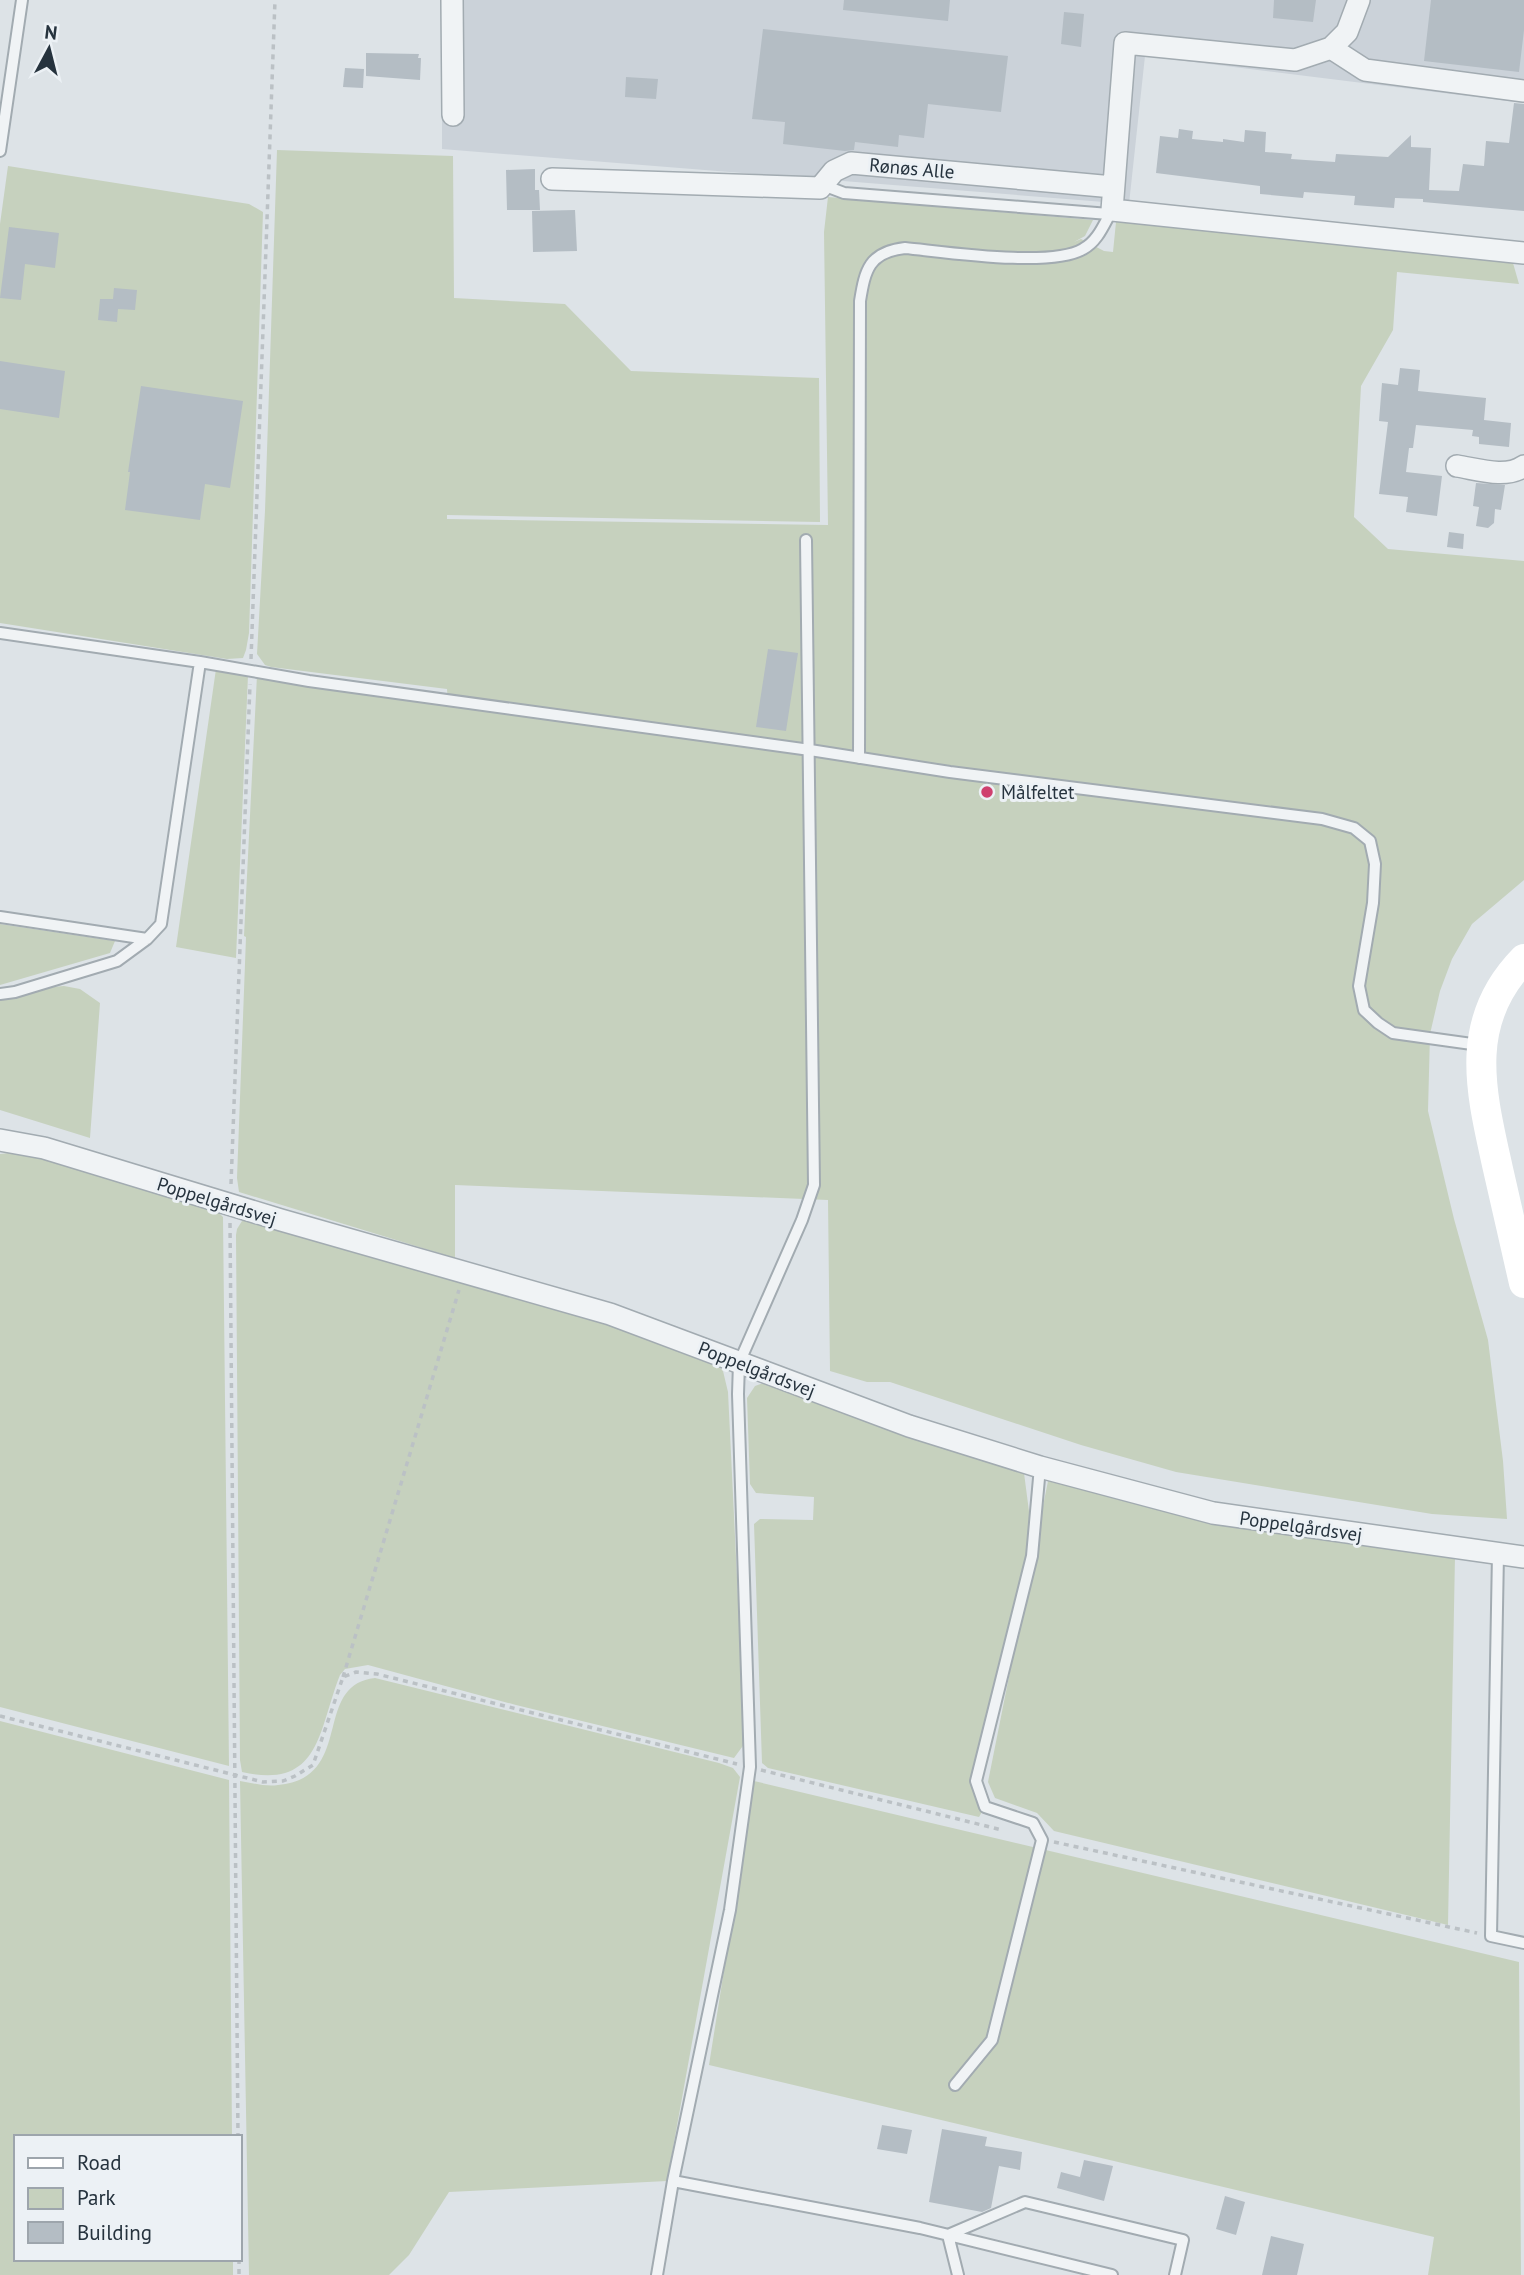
<svg xmlns="http://www.w3.org/2000/svg" width="1524" height="2275" font-family="'PT Sans',sans-serif">
  <style>
    .built { fill: #cbd2d9 }
    .green { fill: #c6d1be }
    .building { fill: #b4bdc4 }
    .lines { fill: none; stroke-linecap: round; stroke-linejoin: round }
    .lane-casing { stroke: #a2abb1; stroke-width: 14 }
    .street-casing { stroke: #a2abb1; stroke-width: 24 }
    .path { stroke: #bbc1c5; stroke-width: 3.5; stroke-dasharray: 5 5; stroke-linecap: butt }
    .lane { stroke: #f0f3f5; stroke-width: 10 }
    .street { stroke: #f0f3f5; stroke-width: 21 }
    .secondary { stroke: #fff; stroke-width: 30 }
    .poi-dot { fill: #cf406e; stroke: #ecf1f5; stroke-width: 2.5 }
    .labels { text-anchor: middle; dominant-baseline: central; stroke-width: 6; stroke-linejoin: round; paint-order: stroke }
    .street-label { font-size: 19px; fill: #26333e; stroke: #ecf1f5 }
    .poi-label { font-size: 19px; fill: #26333e; stroke: #ecf1f5; text-anchor: start }
  </style>
  <rect width="100%" height="100%" fill="#dde3e7"/>
  <!-- built -->
  <path class="built" d="M442,0H1524V103L1145,56L1129,204L442,149Z"/>
  <!-- green -->
  <path class="green" d="M277,150L453,156L454,298L565,304L631,371L819,378L820,522L447,515V519L828,525L824,232L828,197L1093,220L1085,236L1074,242L1081,239L1104,251L1113,252L1116,222L1511,256L1519,284L1397,272L1393,330L1361,386L1354,517L1388,549L1524,561V880L1472,924L1452,959L1440,991L1430,1034L1428,1111L1454,1219L1488,1340L1503,1461L1507,1519L1432,1514L1176,1472L1081,1445L890,1382H867L830,1371L828,1200L455,1185V1258L239,1192L237,1178L246,937L244,936L257,675L448,705L447,689L271,667L265,665L257,654L265,511Z
    M8,166L249,204L263,212L249,633L246,650L243,658L227,659L0,623V224Z
    M216,669L248,675L236,958L176,947Z
    M0,924L115,941L110,953L0,985Z
    M64,986L80,989L100,1003L90,1138L0,1110V999L40,988Z
    M28,1151L218,1212L223,1217L229,1766L0,1707V1154Z
    M247,1220L647,1334L714,1361L723,1371L728,1392L745,1743L734,1758L516,1705L368,1665L345,1669L340,1675C318,1730 321,1790 242,1772L240,1760L236,1235L237,1229L242,1221Z
    M769,1381L1024,1473L1030,1519L1027,1556L971,1780L983,1810L979,1817L768,1768L762,1763L754,1524L760,1519L813,1520L814,1497L756,1493L750,1484L747,1398L755,1386Z
    M1048,1481L1211,1522L1455,1556L1448,1925L1054,1831L1037,1813L995,1798L988,1782Z
    M375,1678L719,1763L733,1768L740,1777L667,2181L449,2192L409,2255L389,2275H249L240,1781C253,1783 266,1787 278,1785C356,1778 311,1685 375,1678Z
    M0,1721L229,1780L232,2137H16V2259H233V2275H0Z
    M754,1781L1519,1962L1521,2275H1428L1434,2237L709,2065Z"/>
  <!-- building -->
  <path class="building" d="M844,0H950L948,21L843,10Z
    M1274,0H1316L1313,22L1273,18Z
    M1431,0H1524V30L1519,72L1424,61Z
    M1064,12L1084,14L1081,47L1061,44Z
    M763,29L1008,56L1001,112L928,104L924,138L899,135L898,147L855,142L854,150L845,151L783,144L785,122L752,119Z
    M366,53L419,54L418,58H421L420,80L366,76Z
    M345,68L364,69L363,88L343,87Z
    M626,77L658,79L656,99L625,97Z
    M1514,103L1524,104V211L1423,202V199L1395,198L1394,208L1354,205L1355,196L1304,192L1303,198L1260,194V186L1156,173L1160,136L1178,138L1179,129L1193,131L1192,139L1223,142V139L1244,142L1245,130L1266,132L1265,152L1292,154L1291,159L1335,162L1336,154L1388,157L1411,135V147L1431,148L1429,190L1459,191L1463,164L1484,166L1486,141L1509,143Z
    M535,169V190H539L540,210H507L506,170Z
    M575,210L577,251L533,252L532,211Z
    M9,227L59,233L55,268L25,264L21,300L0,298Z
    M114,288L137,290L135,310L118,309L117,322L98,320L100,299H113Z
    M0,361L65,371L59,418L0,409Z
    M1400,368L1420,370L1418,391L1486,398L1484,420L1511,423L1509,447L1479,444V437L1472,436L1473,430L1416,425L1413,448H1409L1406,472L1442,476L1437,516L1406,512L1408,497L1379,494L1388,422L1379,421L1382,383L1398,385Z
    M141,386L243,401L230,488L205,484L200,520L125,510L130,472H128Z
    M1476,483L1505,485L1501,510L1495,509L1494,523L1488,528L1476,526L1479,507L1473,506Z
    M1449,532L1464,534L1463,549L1447,547Z
    M768,649L798,653L786,731L756,727Z
    M882,2125L912,2130L907,2154L877,2149Z
    M942,2129L987,2137L985,2146L1022,2152L1020,2170L999,2166L991,2208L982,2212L929,2202Z
    M1084,2160L1113,2166L1104,2201L1057,2188L1061,2172L1080,2177Z
    M1225,2196L1245,2202L1236,2235L1216,2229Z
    M1271,2236L1304,2244L1297,2275H1262Z"/>
  <g class="lines">
    <defs>
      <path id="lane" d="M0,151L22,0
        M823,185L844,193L1109,214
        M0,633L200,662L309,681L810,750L950,772L1322,819L1354,828L1370,841L1375,864L1373,903L1359,986L1364,1010L1378,1023L1393,1033L1479,1045
        M859,758L860,301C865,270 869,252 905,248C946,252 1051,268 1083,249C1098,241 1104,224 1112,210
        M0,917L147,939L161,924L200,662
        M0,994L15,992L117,961L147,939
        M1498,1554L1491,1936L1524,1943
        M955,2085L992,2040L1042,1840L1033,1823L985,1807L976,1781L1032,1556L1040,1467
        M673,2181L920,2228L1112,2275
        M657,2275L673,2181L730,1910L750,1767L738,1394L739,1363L802,1220L814,1185L806,540
        M958,2275L948,2235L1025,2202L1183,2240L1175,2275"/>
      <path id="street" d="M452,0L453,115
        M1359,0L1347,32L1331,48L1295,60L1125,43L1112,210L1524,253
        M1331,48L1365,70L1524,91
        M552,179L820,188L834,171L851,163L1113,187
        M1457,466C1477,469 1506,479 1524,466
        M0,1140L44,1148L281,1220L610,1314L909,1426L1040,1467L1213,1513L1524,1557"/>
    </defs>
    <!-- lane casing -->
    <use href="#lane" class="lane-casing"/>
    <!-- street casing -->
    <use href="#street" class="street-casing"/>
    <!-- path -->
    <path class="path" d="M251,659L275,0
      M231,1184L250,684
      M230,1223L238,2137
      M343,1677L459,1290
      M0,1716L263,1782L283,1781L295,1776L313,1765L343,1677L356,1672L377,1674L737,1764
      M761,1770L1002,1830
      M1054,1842L1477,1933
      M239,2259V2275"/>
    <!-- lane -->
    <use href="#lane" class="lane"/>
    <!-- street -->
    <use href="#street" class="street"/>
    <!-- secondary -->
    <path class="secondary" d="M1524,959C1462,1022 1481,1092 1498,1169C1507,1207 1515,1245 1524,1283"/>
  </g>
  <!-- markers -->
  <circle class="poi-dot" cx="987" cy="792" r="7"/>
  <g class="labels">
    <!-- street labels -->
    <g class="street-label">
      <text transform="translate(912 168) rotate(5)">Rønøs Alle</text>
      <text transform="translate(217 1201) rotate(17)">Poppelgårdsvej</text>
      <text transform="translate(757 1369) rotate(21)">Poppelgårdsvej</text>
      <text transform="translate(1301 1526) rotate(8)">Poppelgårdsvej</text>
    </g>
    <!-- poi labels -->
    <g class="poi-label">
      <text x="1001" y="792">Målfeltet</text>
    </g>
  </g>
  <!-- legend -->
  <rect x="14" y="2135" width="228" height="126" fill="#ecf1f5" stroke="#9da5ac" stroke-width="2"/>
  <rect x="28" y="2158" width="35" height="10" fill="#ffffff" stroke="#9da5ac" stroke-width="2"/>
  <text x="77" y="2170" font-size="21" fill="#26333e">Road</text>
  <rect x="28" y="2188" width="35" height="21" fill="#c6d1be" stroke="#9da5ac" stroke-width="2"/>
  <text x="77" y="2205" font-size="21" fill="#26333e">Park</text>
  <rect x="28" y="2222" width="35" height="21" fill="#b4bdc4" stroke="#9da5ac" stroke-width="2"/>
  <text x="77" y="2240" font-size="21" fill="#26333e">Building</text>
  <!-- north arrow -->
  <g transform="translate(49 49) rotate(7)" stroke="#ecf1f5" stroke-width="5" paint-order="stroke">
  <path d="M0-5L12 26L0 18L-12 26Z" fill="#26333e"/>
  <text y="-10" font-size="19" font-weight="bold" text-anchor="middle" fill="#26333e">N</text>
  </g>
</svg>
